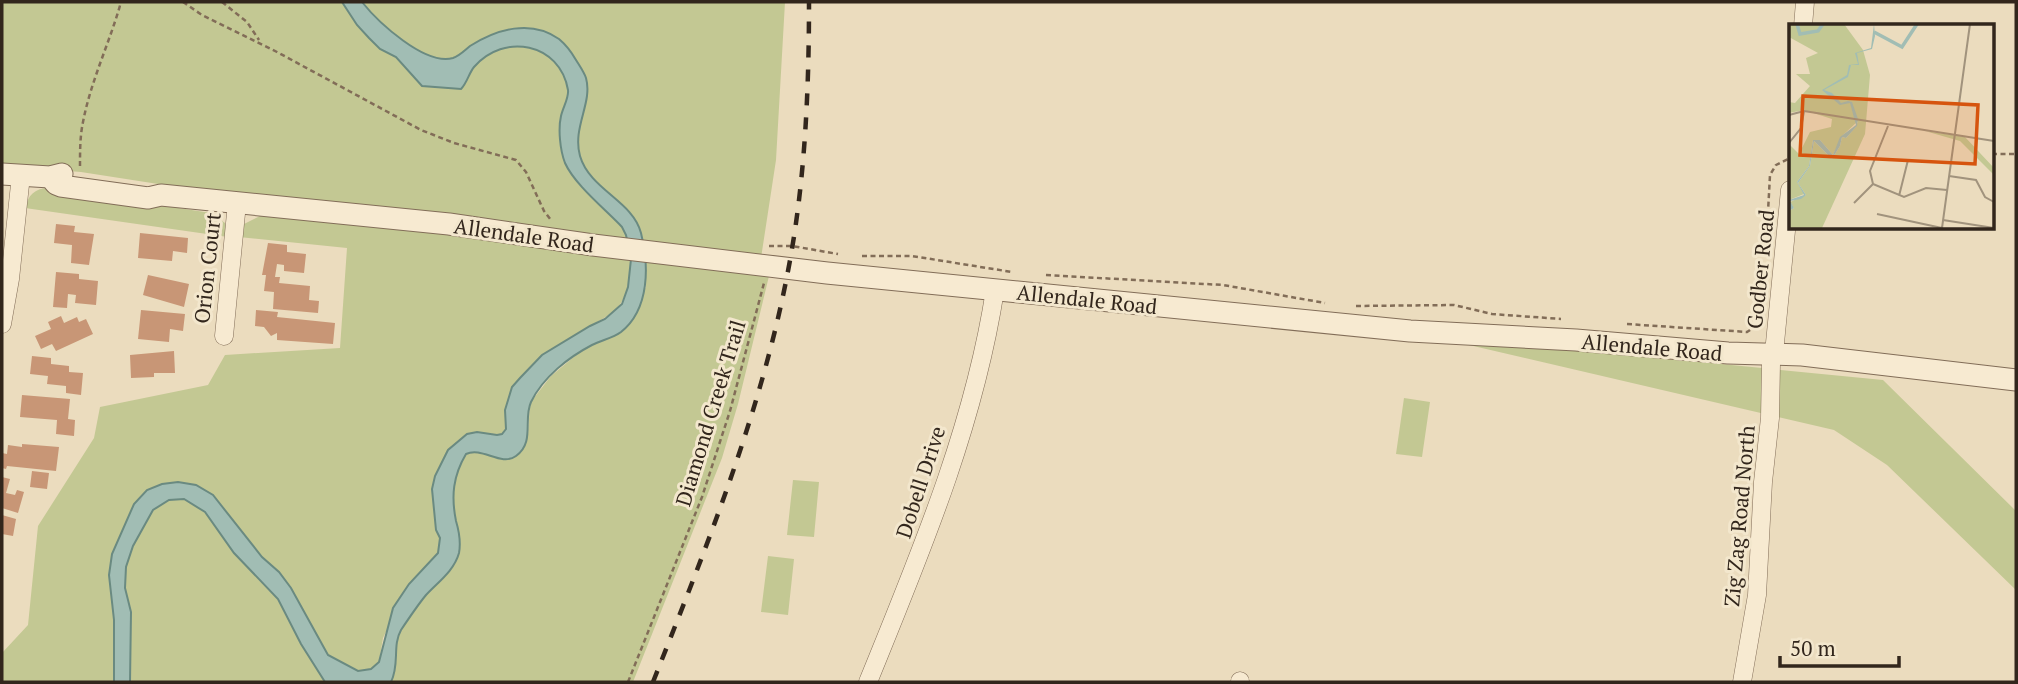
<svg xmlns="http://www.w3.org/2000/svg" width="2018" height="684" font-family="'PT Serif',serif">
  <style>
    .green { fill: #c3c893 }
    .water { fill: #a1bdb4; stroke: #6a8a81; stroke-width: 2 }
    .building { fill: #c89676 }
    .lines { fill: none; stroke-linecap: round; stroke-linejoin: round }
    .minor-casing { stroke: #826d58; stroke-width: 19 }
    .tertiary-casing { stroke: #826d58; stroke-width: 23 }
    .path { stroke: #826d58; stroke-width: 2.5; stroke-dasharray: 5 3.5; stroke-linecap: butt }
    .minor { stroke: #f7ead1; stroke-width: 18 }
    .tertiary { stroke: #f7ead1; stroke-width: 21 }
    .rail { stroke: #32261c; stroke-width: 4.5; stroke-dasharray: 12 12; stroke-linecap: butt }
    .labels { text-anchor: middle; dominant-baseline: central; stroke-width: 6; stroke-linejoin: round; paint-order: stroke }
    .street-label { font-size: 21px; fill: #32261c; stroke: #f3e7cd }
    .inset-river { fill: none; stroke: #a1bdb4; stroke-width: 3.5 }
    .inset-road { fill: none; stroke: #a1937d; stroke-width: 2 }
    .view { fill: #d6540e; fill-opacity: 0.15; stroke: #d6540e; stroke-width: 3.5 }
    .inset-edge { fill: none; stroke: #32261c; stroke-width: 3.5 }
  </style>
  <rect width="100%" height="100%" fill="#ebdcbe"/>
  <!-- green -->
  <path class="green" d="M2,2H785L776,160L761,258L171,186L81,172L2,166Z
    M49,188L211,213L225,223L228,237L25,208C28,195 35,188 49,188Z
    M262,215L379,224L631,259C630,278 628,298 614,312L542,355L520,378L505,420L506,429L502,434L497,435L488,433L448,450L435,476L432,489L436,530L440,538L438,553L409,584L383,638L379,662L371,669L358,671L328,655L291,588L279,572L262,557L213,495L196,485L178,482L162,484L148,490L134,504L112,554L114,682H2V653L28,625L38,526L94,438L100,407L208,385L225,355L340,348L347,248L239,237L244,224Z
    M645,256L769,276L738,404L722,458L633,682H391C400,664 392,646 401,630C409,618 417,606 426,595C438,582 455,571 459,553C461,542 459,531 456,521C451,496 453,476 466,454L477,452L504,459L528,435L530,403L551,376L581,351L622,331L646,287Z
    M1426,335L1883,380L2016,511V590L1887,465L1834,430Z
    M1404,398L1430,402L1422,457L1396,454Z
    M793,480L819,482L814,537L787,535Z
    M184,499L205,512L234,553L278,599L301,644L325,682H130L131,612L125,588L126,567L133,546L153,510L169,500Z
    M768,556L794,559L788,615L761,612Z"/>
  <!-- water -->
  <path class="water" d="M342,2H362C378,22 425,66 453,58C459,56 465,50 470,46C497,29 531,19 559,39C565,44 572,53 576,60C579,65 584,72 586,78C593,103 572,127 580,156C590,190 633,201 641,233C649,265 650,309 621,332C613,338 602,340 592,345C569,357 543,377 531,402C523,419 535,443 516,456C501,467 482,446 466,454C453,476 451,496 456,521C459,531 461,542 459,553C454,571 438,582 426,595C417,606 409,618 401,630C392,646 400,664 391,682H325L301,644L278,599L234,553L205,512L184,499L169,500L153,510L133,546L126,567L125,588L131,612L130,682H114V620L109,575L112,554L134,504L147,490L162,484L178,482L196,485L213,495L262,557L279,572L291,588L328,655L358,671L371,669L379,662L393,608L409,584L438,553L440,538L436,530L432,489L435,476L448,450L467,434L477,432L497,435L502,434L506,429L505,410L512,387L520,378L542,355L590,326L605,319L622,304L628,287L631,259L626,235L622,227C605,209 575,185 565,163C560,150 558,129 561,116C563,107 569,98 568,90C560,43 504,32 474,67C469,73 467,83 461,89L422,86L396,57L380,49L369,38L357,25Z"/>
  <!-- building -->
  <path class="building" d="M56,224L75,226L74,232L94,234L89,265L71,263L72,245L54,243Z
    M140,233L188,238L187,253L173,251L172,261L138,258Z
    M268,243L287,245V252L306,254L304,273L284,271V265L277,264L275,277H280L279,283L310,286L309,300L319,301L318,313L273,309L274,292L264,291L266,275H262Z
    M56,272L79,274V279L98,281L96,305L75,303L76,295L68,294L67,308L53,307Z
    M148,275L189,284L184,307L143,295Z
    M141,310L185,314L183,331L170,329L169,342L138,339Z
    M256,310L278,312L277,317L335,323L333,344L277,340V333L271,336L264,327L255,326Z
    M61,316L64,323L77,317L79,322L86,319L93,334L56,351L52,344L41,349L35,336L51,329L48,322Z
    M174,351L175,373H154V377L131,378L130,355Z
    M32,356L51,358V364L69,366V372L83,373L81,395L66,393V386L47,384L48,376L30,374Z
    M22,395L70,399L68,419L75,420L74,436L56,434L57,420L20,417Z
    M22,444L59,447L56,471L7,466L6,469L2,468V453L7,454L8,445L22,447Z
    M32,471L49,473L47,489L30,487Z
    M2,477L10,479L6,493L15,495L17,490L24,492L18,513L2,508Z
    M2,515L16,519L13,536L2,534Z"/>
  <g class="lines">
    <defs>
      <path id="minor" d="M1803,26L1805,2
        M2,324L10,279L21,175
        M224,336L237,203
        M868,682C920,554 974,427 995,290
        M1240,682V681
        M1742,682L1757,595L1763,482L1770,418L1771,363L1775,343L1790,190"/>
      <path id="tertiary" d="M2,174L50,177L62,174
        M50,177L56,184L61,186L148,198L161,195L449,224L593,245L827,273L1410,331L1576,340L1728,353L1802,355L2016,380"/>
    </defs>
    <!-- minor casing -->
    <use href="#minor" class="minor-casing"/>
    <!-- tertiary casing -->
    <use href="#tertiary" class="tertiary-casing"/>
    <!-- path -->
    <path class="path" d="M183,2L202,15L277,52L421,130L454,143L516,160L526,172L544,211L551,220
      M222,2L247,22L259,40
      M1992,154H2016
      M80,166C80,151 80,136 83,122C91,80 110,42 121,2
      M769,246H792L838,254
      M1766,249L1770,175L1776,165L1790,158
      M862,256H912L1012,272
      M1046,275L1223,285L1325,303
      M1356,306L1454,305L1492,314L1561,319
      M1627,324L1747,332L1756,326L1760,314
      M628,682L702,497L730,411L764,283"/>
    <!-- minor -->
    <use href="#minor" class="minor"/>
    <!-- tertiary -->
    <use href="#tertiary" class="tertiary"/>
    <!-- rail -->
    <path class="rail" d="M653,682C706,548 761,413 788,271C805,183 809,91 809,2"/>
  </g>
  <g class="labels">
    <!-- street labels -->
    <g class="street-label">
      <text transform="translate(524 235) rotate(8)">Allendale Road</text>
      <text transform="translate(207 268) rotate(-84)">Orion Court</text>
      <text transform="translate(1760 269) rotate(-84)">Godber Road</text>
      <text transform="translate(1087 299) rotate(6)">Allendale Road</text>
      <text transform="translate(1652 347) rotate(5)">Allendale Road</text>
      <text transform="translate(710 413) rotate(-73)">Diamond Creek Trail</text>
      <text transform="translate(920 482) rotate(-72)">Dobell Drive</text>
      <text transform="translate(1739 516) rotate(-85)">Zig Zag Road North</text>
    </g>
  </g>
  <!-- overview -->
  <g transform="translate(1789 24)">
    <rect width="205" height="205" fill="#ebdcbe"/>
    <path d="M0,0H55L74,26L81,51L76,110L33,204H0V187L5,184L1,178L17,171L9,159L21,142L25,117L43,135L51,122L53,113L57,114L67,103L69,97L53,112L44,131L31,116H24L20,142L8,158L15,170L0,176V120L10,130L21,108L42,103L43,95L15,86L0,89V78L6,79L21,62L7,50H21L17,34L29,29L0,13ZM136,107L176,113L205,144V151L171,117Z" fill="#c3c893"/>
    <path d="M85,0L86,12L83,25L68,29L70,41H62L59,53L35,66L43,69L52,79L59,77L63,78L69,95L68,102L57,114L53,113L51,122L43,135L25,117L21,142L9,159L17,171L12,175L1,177L5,184L0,187V176L15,171L8,158L20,142L24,116H31L44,131L51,113L67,101L61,79L51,81L33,66L58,51L60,41L69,40L66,29L82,24Z" fill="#a1bdb4"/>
    <path class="inset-river" d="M8,0L11,10L29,7L34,0M85,8L113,23L128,0"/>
    <path class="inset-road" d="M0,91L15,87L205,117M99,102L81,147L84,160L115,173L137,164L158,166M0,119L12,104L15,87M160,152L187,156L196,173L205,178M110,172L119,136M65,179L84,160M88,190L153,204M154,196L205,204M153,204L181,0"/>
    <path class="view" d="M14,72L189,81L186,140L11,131Z"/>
    <rect width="205" height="205" class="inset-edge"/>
  </g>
  <!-- border -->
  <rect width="2018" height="684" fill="none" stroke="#32261c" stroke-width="7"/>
  <!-- scale -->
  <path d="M1780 656v10h119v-10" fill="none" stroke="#32261c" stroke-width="3.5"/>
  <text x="1790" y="656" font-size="21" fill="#32261c" stroke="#f3e7cd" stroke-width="5" paint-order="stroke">50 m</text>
</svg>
